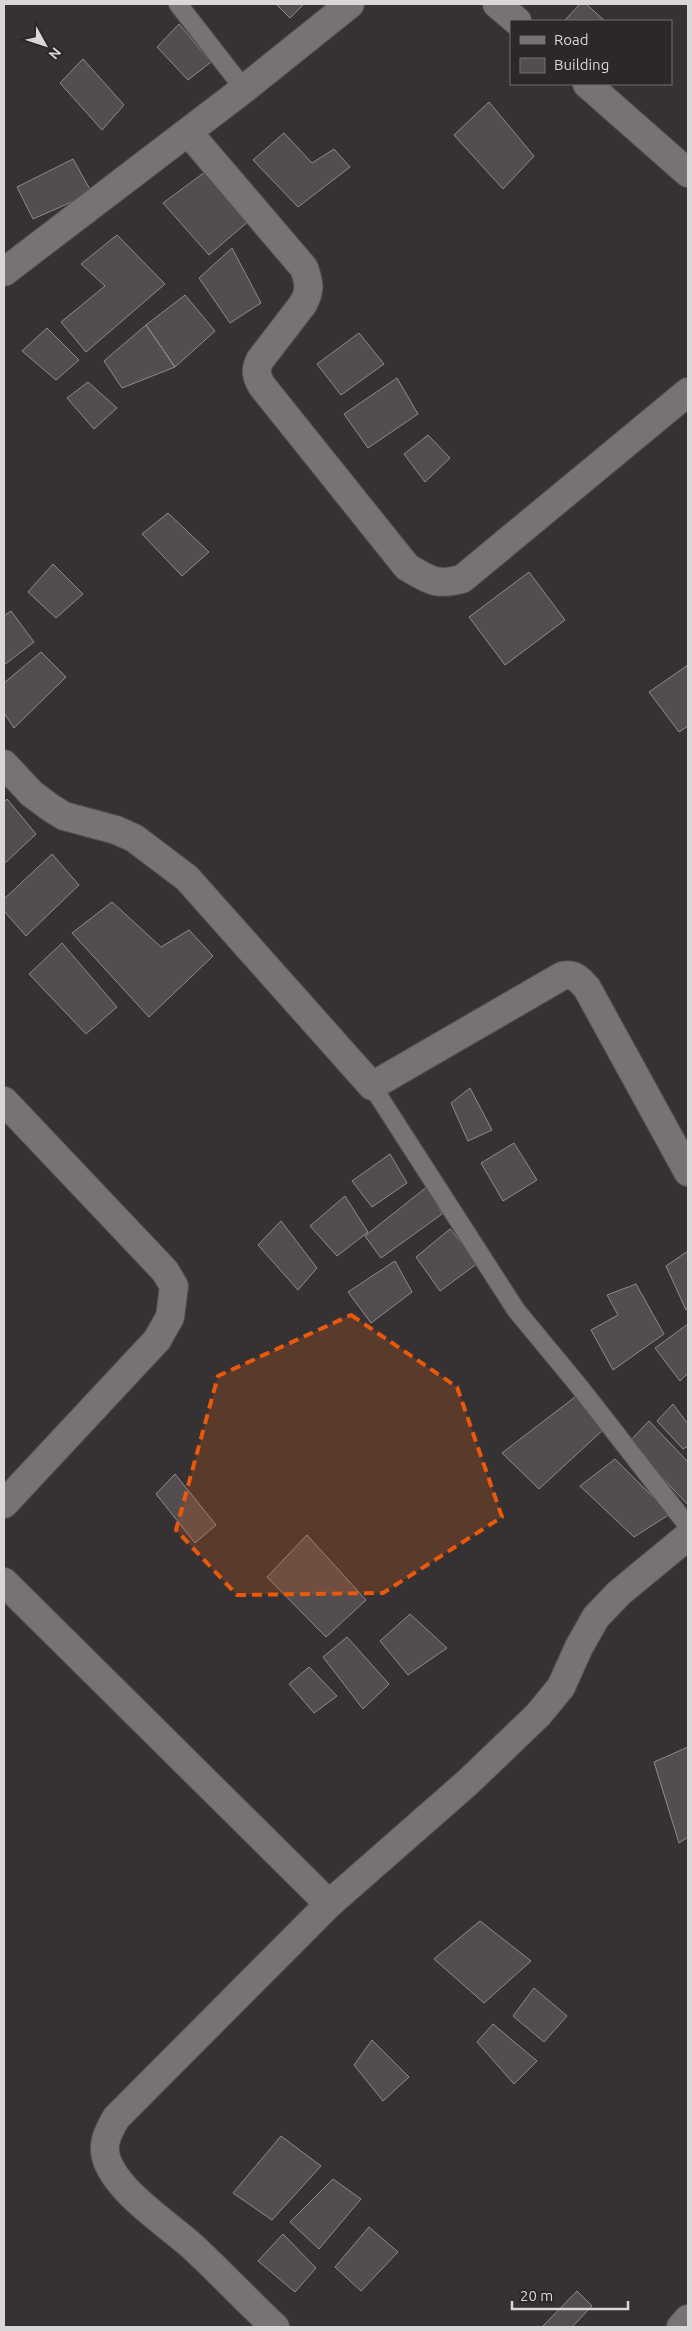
<svg xmlns="http://www.w3.org/2000/svg" width="692" height="2331" font-family="Ubuntu,sans-serif">
  <style>
    .building { fill: #534d50; stroke: #8f8a8d }
    .lines { fill: none; stroke-linecap: round; stroke-linejoin: round }
    .lane-casing { stroke: #534e51; stroke-width: 20 }
    .street-casing { stroke: #534e51; stroke-width: 30 }
    .lane { stroke: #777274; stroke-width: 18 }
    .street { stroke: #777274; stroke-width: 28 }
    .marked { fill: #e8590c; fill-opacity: 0.2; stroke: #e8590c; stroke-width: 4; stroke-dasharray: 10 6; stroke-linejoin: round }
  </style>
  <rect width="100%" height="100%" fill="#363234"/>
  <!-- building -->
  <path class="building" d="M276,4H304L290,18Z
    M580,4H586L605,21H564Z
    M179,24L211,62L188,80L157,47Z
    M83,59L124,105L102,130L60,83Z
    M489,102L534,156L503,189L454,135Z
    M284,133L312,163L334,149L350,167L298,207L253,160Z
    M73,159L92,193L33,219L17,187Z
    M209,169L250,220L209,255L163,203Z
    M117,235L165,284L86,352L61,322L105,286L81,264Z
    M232,248L261,303L230,323L199,278Z
    M185,295L215,331L175,367L146,325Z
    M146,325L175,367L122,388L104,361Z
    M47,328L79,360L56,380L22,351Z
    M359,333L384,364L341,395L317,364Z
    M397,378L418,414L368,448L344,414Z
    M88,382L117,408L94,429L67,398Z
    M428,435L450,458L425,482L404,454Z
    M168,513L209,552L182,576L142,534Z
    M53,564L83,594L56,618L28,592Z
    M529,572L565,620L505,665L469,617Z
    M11,611L34,642L4,665V616Z
    M41,652L66,677L14,728L4,713V683Z
    M688,665V726L679,732L649,692Z
    M7,799L36,834L4,864V802Z
    M52,854L79,885L26,936L4,911V899Z
    M112,902L161,947L189,930L213,956L149,1017L72,933Z
    M62,943L117,1007L86,1034L29,974Z
    M470,1088L492,1130L468,1141L451,1103Z
    M514,1143L537,1180L503,1201L481,1163Z
    M390,1154L407,1183L372,1207L352,1181Z
    M428,1186L442,1214L381,1258L365,1236Z
    M345,1196L368,1232L337,1256L310,1226Z
    M281,1221L317,1268L298,1290L258,1245Z
    M450,1229L478,1263L440,1291L416,1257Z
    M688,1251V1308L686,1310L666,1266Z
    M395,1261L412,1292L371,1323L348,1292Z
    M636,1284L664,1334L613,1370L591,1330L618,1315L607,1295Z
    M688,1324V1373L680,1381L655,1348Z
    M579,1394L604,1429L539,1489L502,1453Z
    M673,1404L688,1424V1446L683,1449L657,1421Z
    M649,1421L688,1462V1505L629,1442Z
    M615,1459L670,1514L634,1537L580,1486Z
    M175,1474L216,1525L195,1543L156,1494Z
    M307,1535L366,1600L326,1637L267,1577Z
    M410,1614L447,1648L408,1675L380,1641Z
    M347,1637L389,1684L363,1709L323,1657Z
    M309,1667L337,1696L314,1713L289,1684Z
    M688,1747V1837L679,1843L654,1762Z
    M480,1921L531,1961L484,2003L434,1959Z
    M534,1988L567,2016L544,2042L513,2016Z
    M493,2024L537,2061L514,2084L477,2042Z
    M372,2040L409,2077L383,2101L354,2065Z
    M281,2136L321,2166L272,2220L233,2193Z
    M333,2179L361,2199L319,2249L290,2222Z
    M369,2227L398,2252L361,2291L335,2267Z
    M283,2234L316,2268L295,2292L258,2261Z
    M577,2291L592,2306L572,2327H542Z"/>
  <g class="lines">
    <defs>
      <path id="lane" d="M178,4L244,89
        M372,1086L516,1310L578,1385L688,1526"/>
      <path id="street" d="M497,4L517,21
        M587,84L688,173
        M188,132L304,268C309,282 311,290 303,304L260,360C255,370 256,376 262,386L407,567C430,580 435,586 462,579L688,392
        M4,272L244,89L350,4
        M4,764L32,794L51,808L64,816L116,830L134,838L187,878L372,1086L562,976C574,973 579,979 587,988L688,1172
        M4,1101L165,1271L174,1286L170,1317L157,1340L4,1504
        M4,1582L329,1904
        M275,2327C247,2301 221,2273 193,2247C168,2224 115,2191 106,2157C102,2142 109,2131 116,2118L329,1904L467,1783L538,1715L561,1687L579,1647L596,1617L619,1593L688,1536
        M681,2327L688,2319"/>
    </defs>
    <!-- lane casing -->
    <use href="#lane" class="lane-casing"/>
    <!-- street casing -->
    <use href="#street" class="street-casing"/>
    <!-- lane -->
    <use href="#lane" class="lane"/>
    <!-- street -->
    <use href="#street" class="street"/>
  </g>
  <!-- marked area -->
  <path class="marked" d="M351,1315L457,1387L502,1517L383,1593L237,1595L176,1530L218,1376Z"/>
  <!-- border -->
  <rect width="692" height="2331" fill="none" stroke="#dad7d8" stroke-width="10"/>
  <!-- legend -->
  <rect x="510" y="20" width="162" height="65" fill="#2c282a" stroke="#726e70"/>
  <rect x="520" y="36" width="25" height="8" fill="#777274" stroke="#726e70"/>
  <text x="554" y="45" font-size="15" fill="#dad7d8">Road</text>
  <rect x="520" y="58" width="25" height="15" fill="#534d50" stroke="#726e70"/>
  <text x="554" y="70" font-size="15" fill="#dad7d8">Building</text>
  <!-- north arrow -->
  <g transform="translate(45 45) rotate(130)" stroke="#2c282a" stroke-width="4" paint-order="stroke">
  <path d="M0-4L9 19L0 12L-9 19Z" fill="#dad7d8"/>
  <text y="-8" font-size="14" font-weight="bold" text-anchor="middle" fill="#dad7d8">N</text>
  </g>
  <!-- scale -->
  <path d="M512 2301v8h116v-8" fill="none" stroke="#dad7d8" stroke-width="2.5"/>
  <text x="520" y="2301" font-size="15" fill="#dad7d8" stroke="#2c282a" stroke-width="4" paint-order="stroke">20 m</text>
</svg>
